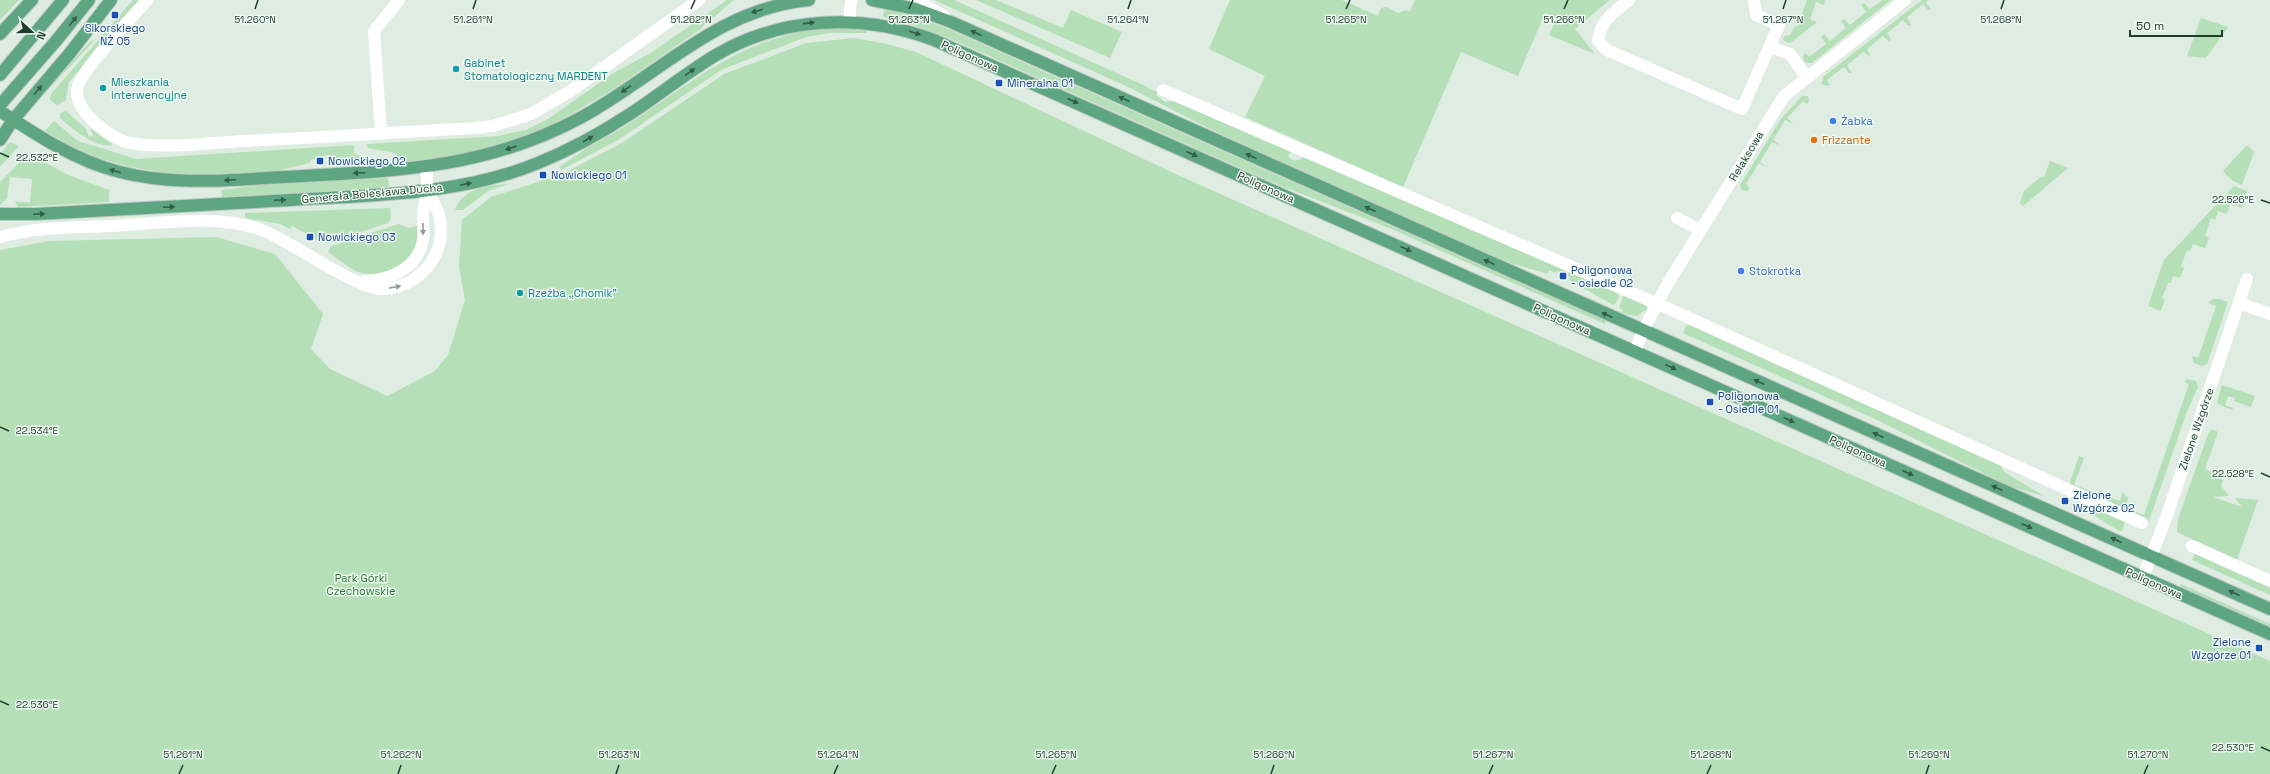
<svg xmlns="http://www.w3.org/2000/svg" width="2270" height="774" font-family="'Space Grotesk',sans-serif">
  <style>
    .green { fill: #b5dfb6 }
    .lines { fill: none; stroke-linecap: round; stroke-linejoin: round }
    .major-casing { stroke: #c0c9c4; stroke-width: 14 }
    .minor { stroke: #fff; stroke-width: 12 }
    .major { stroke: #5ea682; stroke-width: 12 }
    .oneway { fill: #315c46 }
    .oneway2 { fill: #8e9e96 }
    .ticks { fill: none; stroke: #1e3d2d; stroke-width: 1.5 }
    .transit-dot { fill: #1a4fb4; stroke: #eff8f1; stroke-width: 1.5 }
    .culture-dot { fill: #0f9aa8; stroke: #eff8f1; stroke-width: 1.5 }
    .shop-dot { fill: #3f7fe0; stroke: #eff8f1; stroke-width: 1.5 }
    .food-dot { fill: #e8710a; stroke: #eff8f1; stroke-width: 1.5 }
    .labels { text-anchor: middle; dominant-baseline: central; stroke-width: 3; stroke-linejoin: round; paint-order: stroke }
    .transit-label { font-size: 11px; fill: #164399; stroke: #eff8f1; text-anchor: start }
    .street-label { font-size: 11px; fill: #1e3d2d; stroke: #eff8f1 }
    .culture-label { font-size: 11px; fill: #0d838f; stroke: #eff8f1; text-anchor: start }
    .shop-label { font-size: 11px; fill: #366cbe; stroke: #eff8f1; text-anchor: start }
    .food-label { font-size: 11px; fill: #c56008; stroke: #eff8f1; text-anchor: start }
    .park-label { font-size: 11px; fill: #257730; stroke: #eff8f1 }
    .ticks-label { font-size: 10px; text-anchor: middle; fill: #1e3d2d; stroke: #eff8f1; stroke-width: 3; stroke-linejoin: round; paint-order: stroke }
  </style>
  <rect width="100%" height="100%" fill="#deece2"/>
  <!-- green -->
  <path class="green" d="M0,0H19L0,20Z
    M133,0H141L69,82L66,100L57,105L50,100L51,94Z
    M727,0H734L699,30L612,90L566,117L533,133L482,150L438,159L402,163L394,153L368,148L367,144L498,136L526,130L548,119L615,72L651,53Z
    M934,0H954L1141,84L1157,92L1156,95L1165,102L1177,101L1291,152L1288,156C1293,163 1298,161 1304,157L1618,293L1619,296L1615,304L1613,305L1569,280L1570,277L1557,271L1556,273L1549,270L1548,274L1504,261L1218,133L1124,85Z
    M976,0H996L1063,28L1071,10L1122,32L1110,58Z
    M1230,0H1342L1378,16L1381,8L1386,7L1398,13L1406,10L1410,12L1415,0H1610L1575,29L1595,54L1549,35L1557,18L1545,13L1518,76L1461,52L1403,187L1245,117L1265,76L1209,49Z
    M1807,0H1825L1824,5L1816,2L1810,19L1817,22L1790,43L1783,40L1784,36L1790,35L1795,26L1797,27Z
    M1882,0H1891L1812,63H1808L1804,61L1803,56L1806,53L1809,57L1826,44L1821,37L1824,34L1830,41L1846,28L1841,21L1844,19L1850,25L1866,12L1861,5L1864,3L1870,9Z
    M1922,0H1928L1926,2L1931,10H1928L1923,4L1907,17L1911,25L1908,26L1903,20L1887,33L1891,39L1890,42L1883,36L1867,49L1871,57L1863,52L1847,65L1852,73H1849L1844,67L1827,80L1830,85L1826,86L1822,84L1823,77Z
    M884,9L911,15L948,29L1606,321L1605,324L1394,230L1279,185L951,39L905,22L883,17Z
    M2201,18L2228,27L2206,58L2187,56Z
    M834,28L867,30L866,33H830L806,37L721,70L618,140L561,170L559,167C569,161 577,154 587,148C603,138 621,130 636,119C705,73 748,34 834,28Z
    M854,38L887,44L916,52L1180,176L2270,661V774H0V250L49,241L216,237L275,254L323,314L311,349L330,369L387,396L435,371L448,355L465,300L459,267L462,220L491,197L560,175L622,143L724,74L806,43Z
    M93,39L94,41L45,93L43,92Z
    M1802,96H1808L1809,102L1807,104L1803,101L1787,118L1794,124L1785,120L1773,140L1781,146L1772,142L1760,162L1767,168L1759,163L1746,184L1750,188L1747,191L1742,190L1740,185L1781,119Z
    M66,111L86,129L89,137L93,136L91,129L113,145C97,149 72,129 60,118V113Z
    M54,121L78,141L136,159L354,145V153C367,161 376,156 385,161L329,158V155L315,157V159L310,160V163C300,165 291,168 281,170C265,173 248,172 232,173C162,177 106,169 45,131Z
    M10,142L19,146L0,167V155Z
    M2247,145L2254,152L2242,185L2233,181L2223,171Z
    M32,155L66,174L109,190V202L18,207L15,201L30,203L32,179L10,177L7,198L0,205V182L20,162L28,160Z
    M2050,161L2068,168L2023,206L2020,203L2024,191L2042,176L2044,177Z
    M388,178L389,188L222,197L221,190L261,185Z
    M509,184L488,191L463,210H455C463,188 488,185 509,184Z
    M2234,186L2247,191L2242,208L2230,204L2227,214L2218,211L2215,220L2211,218L2205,236L2209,237L2205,248L2193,244L2190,251L2187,250L2181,266L2184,268L2180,278L2173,276L2171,283H2168L2162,298L2165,299L2161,311L2148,306L2164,260Z
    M390,208L391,218L388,223L327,243L321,242L292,226L290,229L280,224L245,218V213Z
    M399,224L408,228L418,226C418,234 418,243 414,250C405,270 376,280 356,271C346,266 337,258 328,252L331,246Z
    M1623,296H1626L1645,304L1647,309L1637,316L1621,313L1623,310L1619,308Z
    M2213,299H2219L2228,302L2207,364L2202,366L2194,363L2192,356L2198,358L2216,306L2208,303Z
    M1689,325L2001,466L2004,472L2044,496L2009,486L1875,419L1683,333L1686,326Z
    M2187,379L2196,381L2198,387L2186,414L2149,521L2069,485L2079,456L2084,458L2074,485L2120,501L2123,492L2128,498L2126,508L2144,515L2189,384L2184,382Z
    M2222,385L2255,396L2251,407L2234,401L2235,398L2228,396L2225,405L2233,408L2232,410L2218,404L2217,402Z
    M2212,429L2218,432L2205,469L2221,476L2220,479L2223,480L2221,486L2229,496L2213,497L2242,507L2235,498L2258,500L2237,560L2177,532L2178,519L2208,434Z
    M2090,507L2125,522L2122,531H2119L2088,512Z
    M2195,553L2270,586V595L2192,560Z
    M2181,584L2270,624V626L2180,587Z"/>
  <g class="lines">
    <defs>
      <path id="major" d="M872,0L916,9L951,22L2270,609
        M0,34L32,0
        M0,75L63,0
        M0,105L56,41L89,0
        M0,111C38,136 76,161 120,172C174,186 229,180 284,177C391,171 483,170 580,118C658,76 716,9 809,0
        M0,140L13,120L70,53L111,0
        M0,214H36C121,210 206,205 291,200C374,195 460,195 538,163C570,150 601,133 630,114C659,95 686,73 716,55C783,16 862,13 934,40L2270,634"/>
    </defs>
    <!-- major casing -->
    <use href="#major" class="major-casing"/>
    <!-- minor -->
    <path class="minor" d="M147,0C134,16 78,72 77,90C75,111 111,140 131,143C164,149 209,143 243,141C320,138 397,132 475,128L493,126L531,114L569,92L699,0
      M916,0L944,16
      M1629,0C1614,12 1600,21 1598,41L1607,50L1742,109L1779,25L1756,15L1754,0
      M849,21L851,0
      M1770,47L1790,54L1806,77
      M1163,90L1667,308L2142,523
      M381,133L374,31L399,0
      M1677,218L1700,230
      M0,237C34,227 73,228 108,226C156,224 217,213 262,230C291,241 358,291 384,289C420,287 449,253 439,215C437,207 431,199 428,191
      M364,281C390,280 417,269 423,241C424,233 423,225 423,217C423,208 426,200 427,192C428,185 427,176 426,168
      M2239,303L2270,314
      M1635,351L1643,331L1668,283L1784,96L1905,0
      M2192,546L2270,581
      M2143,577L2165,521L2247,279"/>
    <!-- major -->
    <use href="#major" class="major"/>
  </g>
  <!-- one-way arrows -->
  <defs><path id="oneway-solid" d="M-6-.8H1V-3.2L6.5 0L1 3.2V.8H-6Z"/></defs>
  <g class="oneway">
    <use href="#oneway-solid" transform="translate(757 11) rotate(162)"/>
    <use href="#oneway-solid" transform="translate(73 21) rotate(-51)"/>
    <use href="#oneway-solid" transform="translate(809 23) rotate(-8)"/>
    <use href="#oneway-solid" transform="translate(915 33) rotate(18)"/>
    <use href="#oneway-solid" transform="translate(976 33) rotate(-156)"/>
    <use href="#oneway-solid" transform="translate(690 72) rotate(-35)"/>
    <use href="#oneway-solid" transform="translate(626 89) rotate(146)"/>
    <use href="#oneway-solid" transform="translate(38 90) rotate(-49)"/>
    <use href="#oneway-solid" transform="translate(1124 99) rotate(-156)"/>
    <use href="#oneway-solid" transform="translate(1073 101) rotate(24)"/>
    <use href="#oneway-solid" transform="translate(588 139) rotate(-30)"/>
    <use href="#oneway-solid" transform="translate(511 148) rotate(161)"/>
    <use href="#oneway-solid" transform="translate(1192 154) rotate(24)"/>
    <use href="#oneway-solid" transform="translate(1251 156) rotate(-156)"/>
    <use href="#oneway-solid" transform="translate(115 171) rotate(-164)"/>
    <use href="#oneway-solid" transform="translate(359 173) rotate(177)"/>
    <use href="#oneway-solid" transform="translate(230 180) rotate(177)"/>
    <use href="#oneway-solid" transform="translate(466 184) rotate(-12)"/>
    <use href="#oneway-solid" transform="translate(280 200) rotate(-3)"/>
    <use href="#oneway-solid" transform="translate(169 207) rotate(-3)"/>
    <use href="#oneway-solid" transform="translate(1370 209) rotate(-156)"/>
    <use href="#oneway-solid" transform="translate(39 214) rotate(-3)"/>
    <use href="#oneway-solid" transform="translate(1406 249) rotate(24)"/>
    <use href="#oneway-solid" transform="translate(1489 262) rotate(-156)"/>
    <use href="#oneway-solid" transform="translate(1607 315) rotate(-156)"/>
    <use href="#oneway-solid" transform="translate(1671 367) rotate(24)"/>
    <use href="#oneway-solid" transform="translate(1759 382) rotate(-156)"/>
    <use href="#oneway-solid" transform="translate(1789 420) rotate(24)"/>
    <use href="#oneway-solid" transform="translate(1878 435) rotate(-156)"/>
    <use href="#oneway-solid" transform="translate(1908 473) rotate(24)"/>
    <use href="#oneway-solid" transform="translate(1997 488) rotate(-156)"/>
    <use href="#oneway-solid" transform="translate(2027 526) rotate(24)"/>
    <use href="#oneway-solid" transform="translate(2116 540) rotate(-156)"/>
    <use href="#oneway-solid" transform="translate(2234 593) rotate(-156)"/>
  </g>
  <g class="oneway2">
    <use href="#oneway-solid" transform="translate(423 229) rotate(90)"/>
    <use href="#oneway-solid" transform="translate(395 287) rotate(-11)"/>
  </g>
  <!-- ticks -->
  <path class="ticks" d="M255,9L258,0M473,9L476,0M691,9L695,0M909,9L913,0M1128,9L1131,0M1346,9L1350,0M1564,9L1568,0M1783,9L1786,0M2001,9L2004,0M0,153L9,157M2261,200L2270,203M0,427L9,431M2261,473L2270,477M0,701L9,705M2261,747L2270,751M179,774L183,765M398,774L401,765M616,774L619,765M834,774L838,765M1052,774L1056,765M1271,774L1274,765M1489,774L1493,765M1707,774L1711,765M1926,774L1929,765M2144,774L2148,765"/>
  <!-- markers -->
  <g class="transit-dot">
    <rect x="111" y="11" width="8" height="8" rx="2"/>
    <rect x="995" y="79" width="8" height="8" rx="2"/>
    <rect x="316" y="157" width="8" height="8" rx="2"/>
    <rect x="539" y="171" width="8" height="8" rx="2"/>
    <rect x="306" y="233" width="8" height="8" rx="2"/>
    <rect x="1559" y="272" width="8" height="8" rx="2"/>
    <rect x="1706" y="398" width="8" height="8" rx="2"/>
    <rect x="2061" y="497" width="8" height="8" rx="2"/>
    <rect x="2255" y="644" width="8" height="8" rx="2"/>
  </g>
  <g class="culture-dot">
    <circle cx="456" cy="69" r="4"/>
    <circle cx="103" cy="88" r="4"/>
    <circle cx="520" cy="293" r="4"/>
  </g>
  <g class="shop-dot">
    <circle cx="1833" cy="121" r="4"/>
    <circle cx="1741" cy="271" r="4"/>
  </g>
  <circle class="food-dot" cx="1814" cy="140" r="4"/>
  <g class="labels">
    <!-- transit labels -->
    <g class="transit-label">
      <text x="115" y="28" text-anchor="middle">Sikorskiego<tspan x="115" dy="13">NŻ 05</tspan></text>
      <text x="1007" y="83">Mineralna 01</text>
      <text x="328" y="161">Nowickiego 02</text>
      <text x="551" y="175">Nowickiego 01</text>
      <text x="318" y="237">Nowickiego 03</text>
      <text x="1571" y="270">Poligonowa<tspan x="1571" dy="13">- osiedle 02</tspan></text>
      <text x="1718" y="396">Poligonowa<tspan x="1718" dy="13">- Osiedle 01</tspan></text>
      <text x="2073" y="495">Zielone<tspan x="2073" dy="13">Wzgórze 02</tspan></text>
      <text x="2251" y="642" text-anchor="end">Zielone<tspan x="2251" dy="13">Wzgórze 01</tspan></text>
    </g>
    <!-- street labels -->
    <g class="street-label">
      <text transform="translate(970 56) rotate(24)">Poligonowa</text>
      <text transform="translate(1746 156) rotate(-59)">Relaksowa</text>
      <text transform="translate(1266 187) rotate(24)">Poligonowa</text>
      <text transform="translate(372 193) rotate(-5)">Generała Bolesława Ducha</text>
      <text transform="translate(1562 319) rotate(24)">Poligonowa</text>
      <text transform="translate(2196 429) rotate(-71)">Zielone Wzgórze</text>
      <text transform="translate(1858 451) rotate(24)">Poligonowa</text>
      <text transform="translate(2154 583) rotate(24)">Poligonowa</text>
    </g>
    <!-- culture labels -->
    <g class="culture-label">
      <text x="464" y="63">Gabinet<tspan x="464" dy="13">Stomatologiczny MARDENT</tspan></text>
      <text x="111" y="82">Mieszkania<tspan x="111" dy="13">interwencyjne</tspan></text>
      <text x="528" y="293">Rzeźba ,,Chomik"</text>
    </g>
    <!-- shop labels -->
    <g class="shop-label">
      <text x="1841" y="121">Żabka</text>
      <text x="1749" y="271">Stokrotka</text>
    </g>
    <!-- food labels -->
    <g class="food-label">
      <text x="1822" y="140">Frizzante</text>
    </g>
    <!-- park labels -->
    <g class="park-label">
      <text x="361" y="578">Park Górki<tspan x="361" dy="13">Czechowskie</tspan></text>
    </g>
  </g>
  <g class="ticks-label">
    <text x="473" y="23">51.261°N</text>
    <text x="691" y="23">51.262°N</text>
    <text x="909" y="23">51.263°N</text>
    <text x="1128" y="23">51.264°N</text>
    <text x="1346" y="23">51.265°N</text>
    <text x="1564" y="23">51.266°N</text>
    <text x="1783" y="23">51.267°N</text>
    <text x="2001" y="23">51.268°N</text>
    <text x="255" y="23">51.260°N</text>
    <text x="37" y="161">22.532°E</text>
    <text x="2233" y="203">22.526°E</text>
    <text x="37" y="434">22.534°E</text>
    <text x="2233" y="477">22.528°E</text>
    <text x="37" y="708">22.536°E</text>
    <text x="2233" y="751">22.530°E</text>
    <text x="183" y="758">51.261°N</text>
    <text x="401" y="758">51.262°N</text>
    <text x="619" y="758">51.263°N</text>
    <text x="838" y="758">51.264°N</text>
    <text x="1056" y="758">51.265°N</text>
    <text x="1274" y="758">51.266°N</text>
    <text x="1493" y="758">51.267°N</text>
    <text x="1711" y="758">51.268°N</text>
    <text x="1929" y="758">51.269°N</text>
    <text x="2148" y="758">51.270°N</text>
  </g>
  <!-- north arrow -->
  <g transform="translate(32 32) rotate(111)" stroke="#eff8f1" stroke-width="3" paint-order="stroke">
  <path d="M0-3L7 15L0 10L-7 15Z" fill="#1e3d2d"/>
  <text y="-6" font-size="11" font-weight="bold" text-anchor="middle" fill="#1e3d2d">N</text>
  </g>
  <!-- scale -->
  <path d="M2130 30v6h92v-6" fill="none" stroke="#1e3d2d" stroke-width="2"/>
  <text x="2136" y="30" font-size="12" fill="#1e3d2d" stroke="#eff8f1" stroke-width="3" paint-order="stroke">50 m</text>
</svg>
